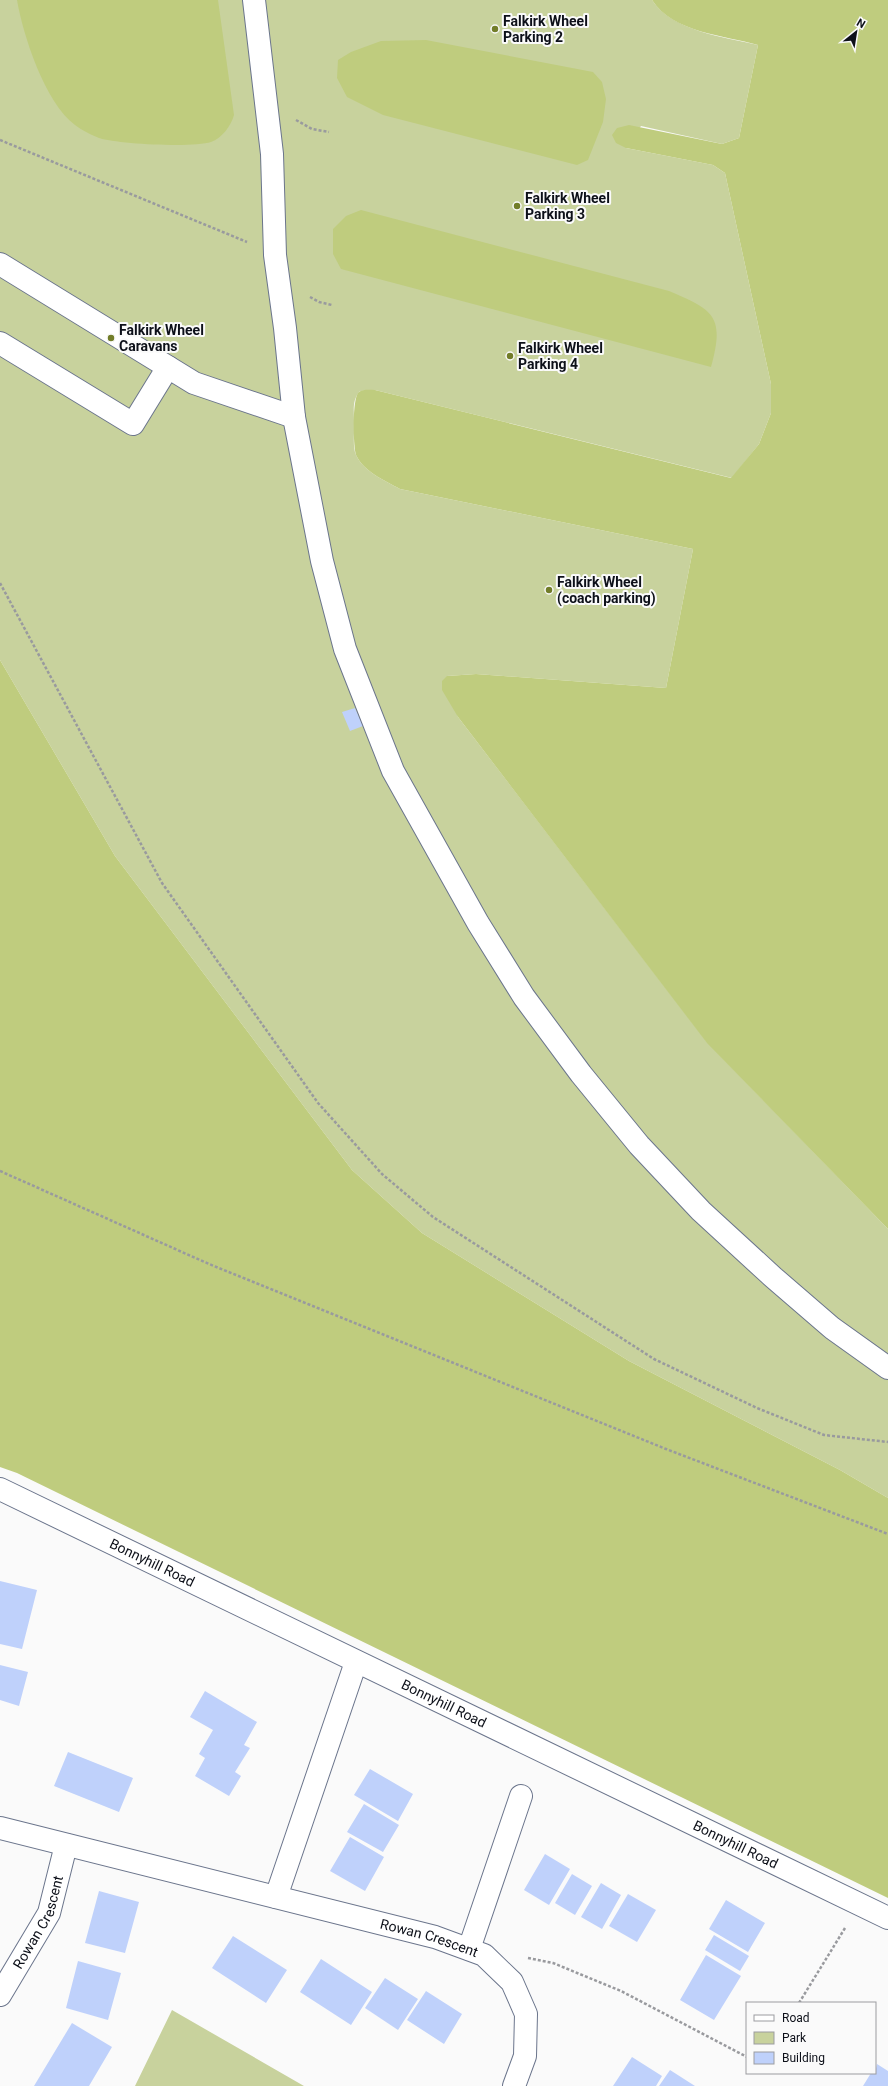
<svg xmlns="http://www.w3.org/2000/svg" width="888" height="2086" font-family="Roboto,sans-serif">
  <style>
    .green { fill: #c8d29d }
    .forest { fill: #bfcc7e }
    .building { fill: #bfd1fb }
    .lines { fill: none; stroke-linecap: round; stroke-linejoin: round }
    .minor-casing { stroke: #6b758c; stroke-width: 24 }
    .major-casing { stroke: #6b758c; stroke-width: 24 }
    .path { stroke: #999a9e; stroke-width: 2.5; stroke-dasharray: 3 2; stroke-linecap: butt }
    .minor { stroke: #fff; stroke-width: 22 }
    .major { stroke: #fff; stroke-width: 22 }
    .poi-dot { fill: #727d29; stroke: #fafafa; stroke-width: 1.5 }
    .labels { text-anchor: middle; dominant-baseline: central; stroke-width: 4; stroke-linejoin: round; paint-order: stroke }
    .poi-label { font-size: 14px; font-weight: bold; fill: #0d1019; stroke: #fafafa; text-anchor: start }
    .street-label { font-size: 14px; fill: #0d1019; stroke: #fafafa }
  </style>
  <rect width="100%" height="100%" fill="#fafafa"/>
  <!-- green -->
  <path class="green" d="M0,0H652C672,31 724,37 758,45L739,138L722,144L641,126L626,148L713,165L725,173L771,384V413L759,444L732,478L375,390L360,391C352,400 354,410 354,421C355,430 352,446 356,455C364,472 384,480 400,489L693,549L666,688L476,674L447,676L458,717L707,1042L888,1229V1498L840,1470L629,1361L422,1233L352,1170L115,856L0,660Z
    M172,2010L304,2086H135Z"/>
  <!-- forest -->
  <path class="forest" d="M17,0H218L234,115C231,126 222,138 211,142C193,148 117,144 99,138C92,135 81,130 75,125C45,103 23,35 17,0Z
    M652,0H888V1229L707,1043L458,717L442,690V681L447,676L476,674L666,688L693,549L400,489C384,480 364,472 356,455C353,446 352,397 359,392C363,389 370,390 375,390L731,478L759,444L771,413V384L725,173L713,165L626,148L616,143L612,135L617,128L629,125L722,144L739,138L758,45C724,35 673,33 652,0Z
    M426,40L593,72L602,82L606,99L603,122L588,160L577,165L383,115L347,97L337,78L338,60L351,52L381,41Z
    M361,210L669,291C714,310 725,316 711,367L341,269L333,254V229L346,216Z
    M0,660L115,856L352,1170L422,1233L629,1361L840,1470L888,1498V1898L17,1473L0,1467Z"/>
  <!-- building -->
  <path class="building" d="M355,708L363,726L350,731L342,712Z
    M0,1581L37,1590L22,1649L0,1644Z
    M0,1665L28,1672L19,1706L0,1700Z
    M205,1691L257,1722L244,1745L250,1748L235,1772L241,1776L229,1796L195,1776L205,1758L199,1754L213,1730L190,1717Z
    M68,1752L133,1778L119,1812L54,1786Z
    M370,1769L413,1794L398,1821L354,1795Z
    M364,1804L399,1825L383,1852L347,1832Z
    M350,1837L384,1857L365,1891L330,1871Z
    M545,1854L570,1869L549,1905L524,1890Z
    M572,1874L592,1886L575,1915L555,1903Z
    M601,1883L621,1895L602,1929L581,1917Z
    M99,1891L139,1902L125,1953L85,1943Z
    M628,1894L656,1910L637,1942L609,1926Z
    M726,1900L765,1923L748,1952L709,1929Z
    M714,1935L749,1956L740,1971L705,1950Z
    M233,1936L287,1970L266,2003L212,1968Z
    M706,1955L741,1976L714,2020L680,2000Z
    M321,1959L372,1992L351,2025L300,1992Z
    M78,1961L121,1973L108,2020L66,2008Z
    M385,1978L418,1999L398,2030L365,2008Z
    M426,1991L462,2014L444,2044L407,2020Z
    M72,2023L112,2047L89,2086H34Z
    M632,2057L662,2076L656,2086H613Z
    M877,2064L888,2071V2086H863L871,2073H875Z
    M670,2070L695,2086H659Z"/>
  <g class="lines">
    <defs>
      <g id="minor">
        <path d="M254,0L272,154L275,255L285,328L294,417L322,561L345,649L393,771L478,923L524,997L581,1074L639,1145L701,1211L774,1278L832,1328L888,1368"/>
        <path d="M0,264L194,383L294,417"/>
        <path d="M0,343L133,424L168,367"/>
        <path id="s1" d="M0,1828L435,1937L484,1955L512,1982L526,2014L525,2056L514,2086"/>
        <path d="M276,1897L356,1662"/>
        <path d="M469,1949L521,1796"/>
        <path id="s2" d="M0,1995L49,1913L66,1845"/>
      </g>
      <g id="major">
        <path id="s3" d="M0,1489L888,1918"/>
      </g>
    </defs>
    <!-- minor casing -->
    <use href="#minor" class="minor-casing"/>
    <!-- major casing -->
    <use href="#major" class="major-casing"/>
    <!-- path -->
    <path class="path" d="M296,120L312,129L329,132
      M0,140L247,242
      M310,297L319,302L332,305
      M0,583L162,883L318,1103L382,1174L433,1217L654,1359L757,1408L824,1435L888,1442
      M0,1171L209,1264L666,1449L888,1534
      M528,1958L553,1963L621,1991L747,2057
      M799,2003L845,1928"/>
    <!-- minor -->
    <use href="#minor" class="minor"/>
    <!-- major -->
    <use href="#major" class="major"/>
  </g>
  <!-- markers -->
  <g class="poi-dot">
    <circle cx="495" cy="29" r="4"/>
    <circle cx="517" cy="206" r="4"/>
    <circle cx="111" cy="338" r="4"/>
    <circle cx="510" cy="356" r="4"/>
    <circle cx="549" cy="590" r="4"/>
  </g>
  <g class="labels">
    <!-- poi labels -->
    <g class="poi-label">
      <text x="503" y="21">Falkirk Wheel<tspan x="503" dy="16">Parking 2</tspan></text>
      <text x="525" y="198">Falkirk Wheel<tspan x="525" dy="16">Parking 3</tspan></text>
      <text x="119" y="330">Falkirk Wheel<tspan x="119" dy="16">Caravans</tspan></text>
      <text x="518" y="348">Falkirk Wheel<tspan x="518" dy="16">Parking 4</tspan></text>
      <text x="557" y="582">Falkirk Wheel<tspan x="557" dy="16">(coach parking)</tspan></text>
    </g>
    <!-- street labels -->
    <g class="street-label">
      <text stroke="none"><textPath href="#s3" startOffset="169">Bonnyhill Road</textPath></text>
      <text stroke="none"><textPath href="#s3" startOffset="493">Bonnyhill Road</textPath></text>
      <text stroke="none"><textPath href="#s3" startOffset="817">Bonnyhill Road</textPath></text>
      <text stroke="none"><textPath href="#s2" startOffset="83">Rowan Crescent</textPath></text>
      <text stroke="none"><textPath href="#s1" startOffset="443">Rowan Crescent</textPath></text>
    </g>
  </g>
  <!-- legend -->
  <rect x="746" y="2002" width="130" height="72" fill="#fafafa" stroke="#9b9ca0"/>
  <rect x="754" y="2015" width="20" height="6" fill="#ffffff" stroke="#9b9ca0"/>
  <text x="782" y="2022" font-size="12" fill="#0d1019">Road</text>
  <rect x="754" y="2032" width="20" height="12" fill="#c8d29d" stroke="#9b9ca0"/>
  <text x="782" y="2042" font-size="12" fill="#0d1019">Park</text>
  <rect x="754" y="2052" width="20" height="12" fill="#bfd1fb" stroke="#9b9ca0"/>
  <text x="782" y="2062" font-size="12" fill="#0d1019">Building</text>
  <!-- north arrow -->
  <g transform="translate(856 32) rotate(30)" stroke="#fafafa" stroke-width="3" paint-order="stroke">
  <path d="M0-3L7 15L0 10L-7 15Z" fill="#0d1019"/>
  <text y="-6" font-size="11" font-weight="bold" text-anchor="middle" fill="#0d1019">N</text>
  </g>
</svg>
